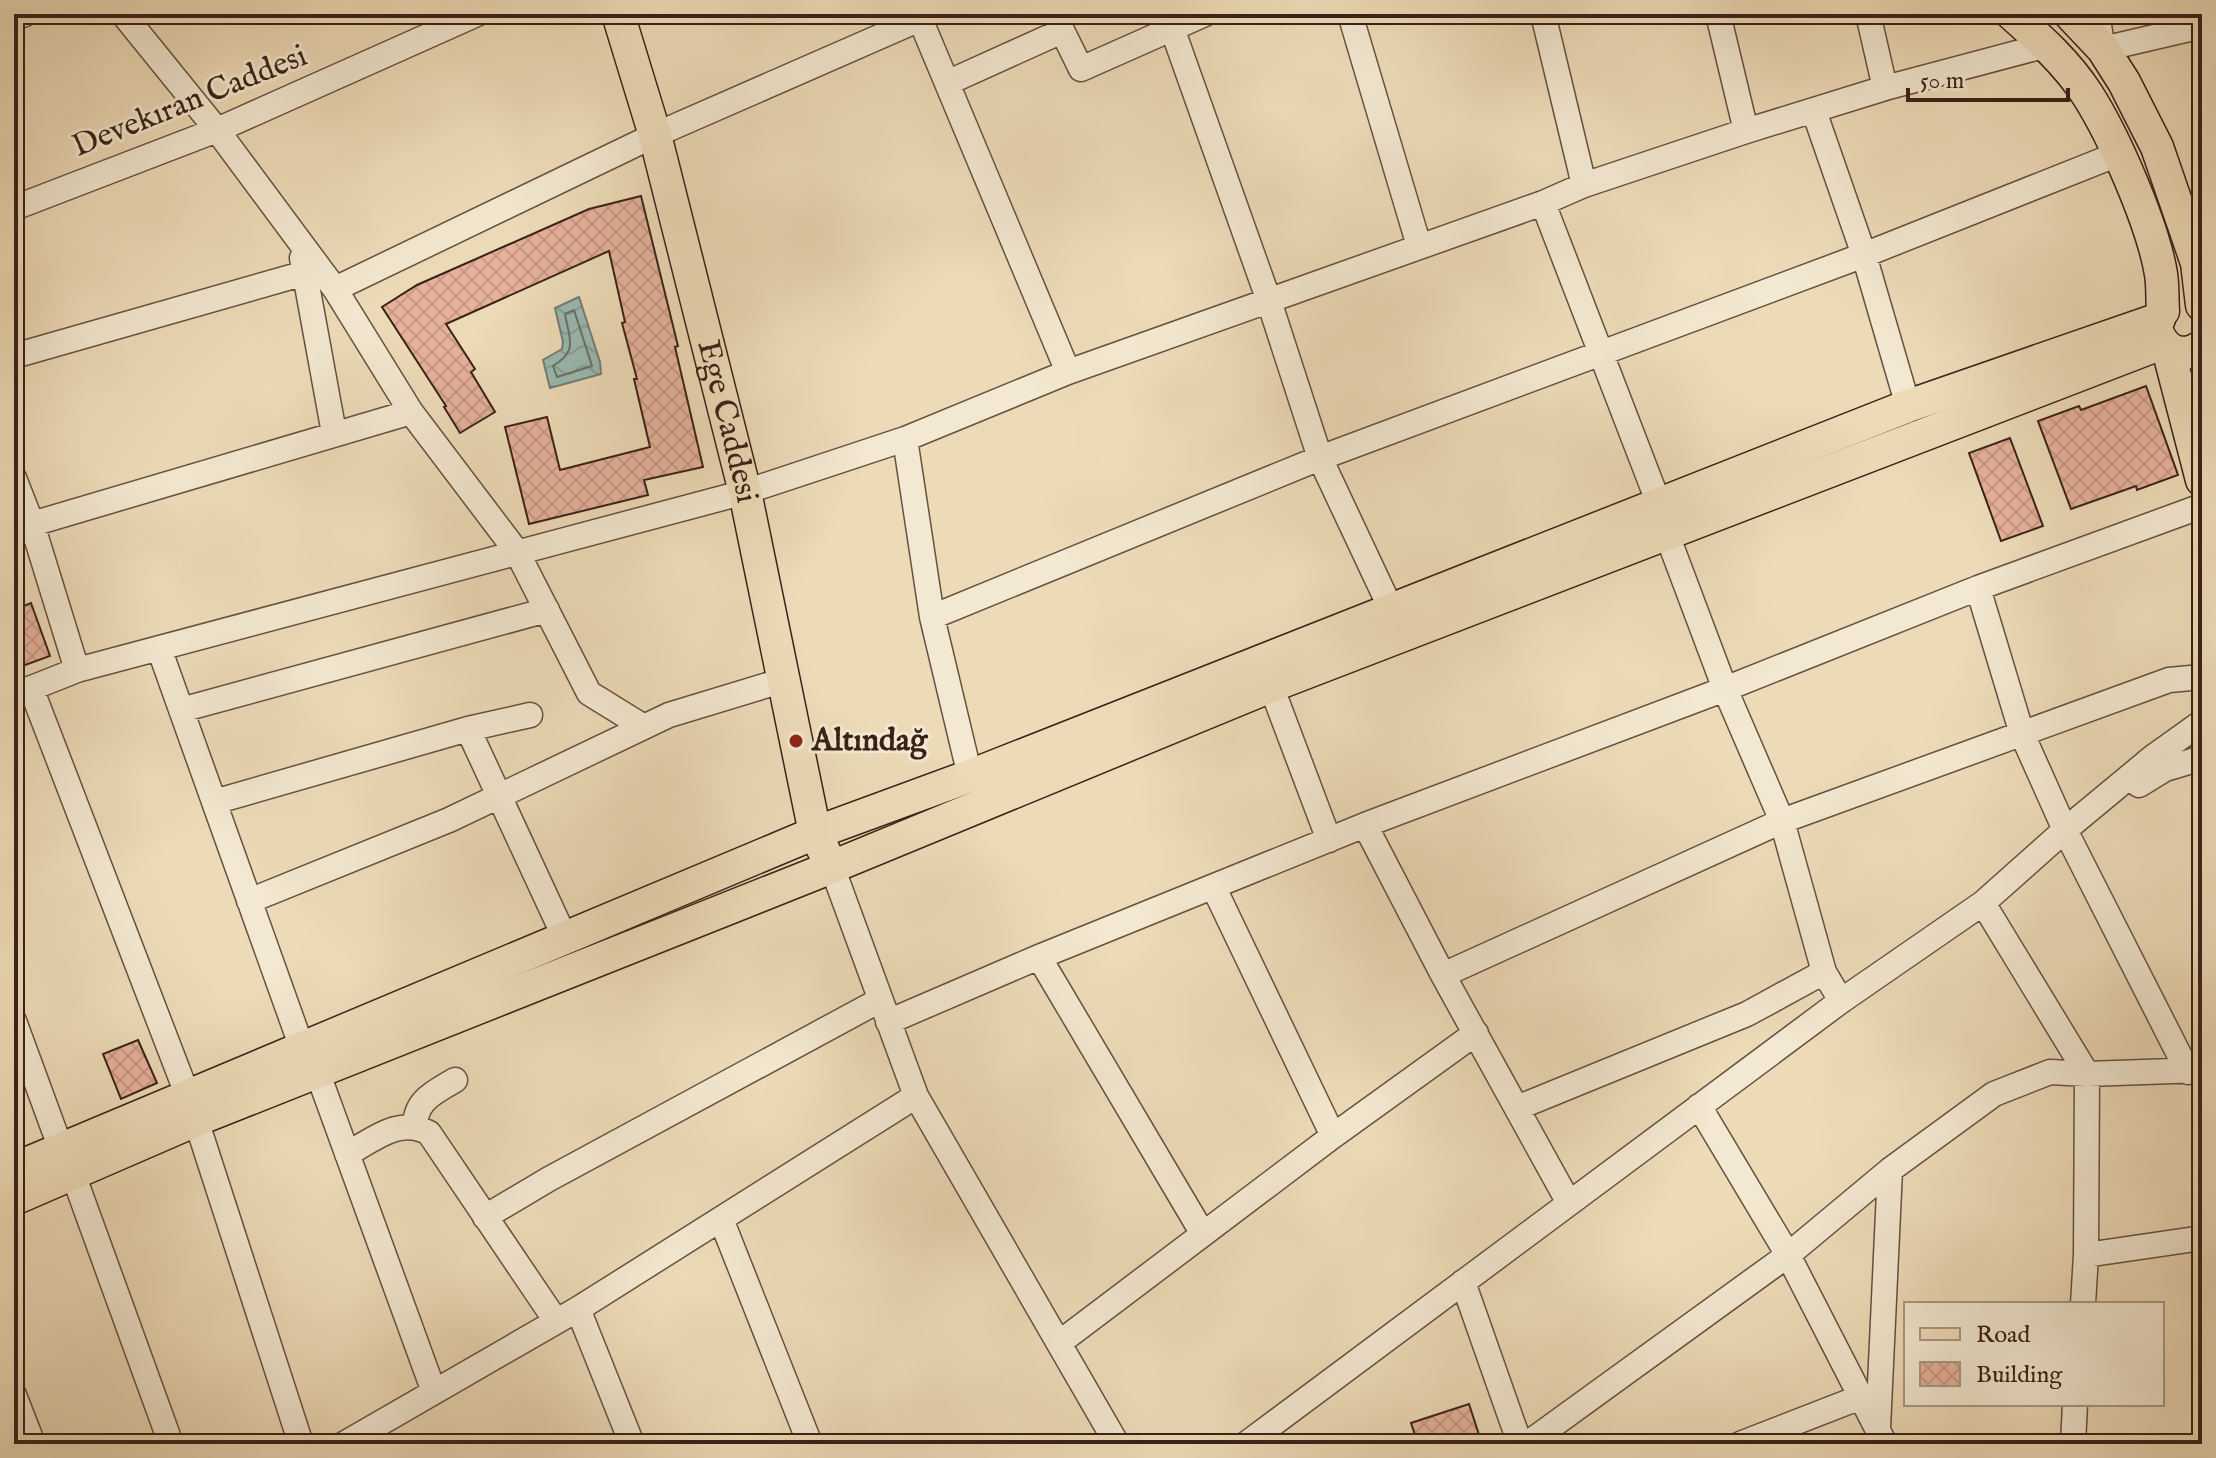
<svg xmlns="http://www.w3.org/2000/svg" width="2216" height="1458" font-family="'IM FELL English',serif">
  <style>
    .water { fill: url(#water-waves); stroke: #737d75; stroke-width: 2 }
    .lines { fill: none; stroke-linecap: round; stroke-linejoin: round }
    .shore { stroke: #696e66; stroke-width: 2 }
    .building { fill: url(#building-cross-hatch); stroke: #392118; stroke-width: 2 }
    .minor-casing { stroke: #665040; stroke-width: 27 }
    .major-casing { stroke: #392118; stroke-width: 35 }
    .minor { stroke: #f3e8d1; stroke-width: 24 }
    .major { stroke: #eddbb8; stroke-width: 32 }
    .poi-dot { fill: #8f2418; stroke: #f3e8d1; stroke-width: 3 }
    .labels { text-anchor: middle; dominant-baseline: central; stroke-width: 6; stroke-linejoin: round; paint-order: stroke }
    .street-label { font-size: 32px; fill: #392118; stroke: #f3e8d1 }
    .poi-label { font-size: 32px; font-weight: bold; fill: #392118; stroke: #f3e8d1; text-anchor: start }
  </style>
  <defs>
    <pattern id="water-waves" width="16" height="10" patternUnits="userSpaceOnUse" patternTransform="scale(2)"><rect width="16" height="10" fill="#99bbb3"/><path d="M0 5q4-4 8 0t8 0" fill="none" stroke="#85a099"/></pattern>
    <pattern id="building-cross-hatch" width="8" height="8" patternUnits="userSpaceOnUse" patternTransform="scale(2)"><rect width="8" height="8" fill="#e7b29c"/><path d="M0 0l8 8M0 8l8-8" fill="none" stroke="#c79986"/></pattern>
  </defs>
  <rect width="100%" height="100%" fill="#eddbb8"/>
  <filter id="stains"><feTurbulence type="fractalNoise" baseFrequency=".0025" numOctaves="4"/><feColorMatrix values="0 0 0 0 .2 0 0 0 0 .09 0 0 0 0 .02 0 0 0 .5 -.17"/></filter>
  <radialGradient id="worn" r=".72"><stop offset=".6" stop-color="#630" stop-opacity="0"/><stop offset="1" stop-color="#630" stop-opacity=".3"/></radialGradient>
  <!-- water -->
  <path class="water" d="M579,297L600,362L601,374L550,388L543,360L562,349L563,342L555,308Z"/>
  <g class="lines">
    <!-- shore -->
    <path class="shore" d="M574,310L592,366L557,377L553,366C579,350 569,339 565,314Z"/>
  </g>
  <!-- building -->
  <path class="building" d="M641,196L678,346L675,347L703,467L644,480L648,495L529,524L505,427L547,417L560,470L650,447L634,379H637L622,323L625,322L609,251L446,324L475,369L471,372L495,412L460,433L444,407L446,406L382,307L417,285L589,209Z
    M2146,386L2178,475L2137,490L2136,486L2071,509L2038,421L2079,406L2081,410Z
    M2010,438L2043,526L2001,541L1969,453Z
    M31,603L50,656L14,669V610Z
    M138,1040L157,1083L121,1099L103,1054Z
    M1469,1404L1482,1444H1418L1411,1423Z"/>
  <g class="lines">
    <defs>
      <path id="minor" d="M123,14L217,130L335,289L411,412L517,552L589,693L644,727
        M918,14L1068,372
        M1054,14L1081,69L1205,14
        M1167,14L1269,301L1320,458L1391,609
        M1350,14L1419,246
        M1543,14L1584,185
        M1718,14L1746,131
        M1868,14L1885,88
        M2097,14L2103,49L2202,26
        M14,18L25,14
        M947,83L1062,31
        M1814,111L1864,255L1908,406
        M1543,203L1659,504
        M14,208L217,130L477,14
        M302,258L334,433
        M335,289L655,135L920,19
        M14,356L305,273
        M905,439L932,617L970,776
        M14,478L32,524L77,670
        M1666,532L1725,689L1782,821L1824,972L1841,1001
        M14,537L32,524L411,412
        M1978,588L2022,734L2065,830L2188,1072
        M932,617L1320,458L1864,255L2118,154
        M159,648L302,1048
        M1271,686L1329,840
        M31,688L187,1094
        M14,695L77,670L745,492L905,439L1068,372L1543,203L1584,185L1746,131L1885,88L2047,45
        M181,710L547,610
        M468,729L565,938
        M2139,785L2165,769L2202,758
        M214,802L468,729L530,715
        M1365,825L1443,975L1569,1203
        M832,867L916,1096L1117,1444
        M1214,888L1333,1136
        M249,901L449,820L669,715L784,680
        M1983,903L2087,1074L2086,1255L2083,1304
        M1039,957L1203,1234
        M1443,975L1782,821L2169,680L2202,677
        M14,1021L61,1149
        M888,1022L1039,957L1365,825L1725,689L1978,588L2202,506
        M317,1071L434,1392
        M1699,1106L1788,1255L1885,1444
        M1517,1108L1747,1014L1824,972
        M196,1120L301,1444
        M415,1127C415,1100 434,1093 455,1080
        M347,1154C373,1140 400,1116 429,1133L556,1321
        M73,1174L171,1444
        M485,1217L549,1179L880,1000
        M721,1219L810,1444
        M2086,1255L2202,1238
        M1463,1282L1520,1444
        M578,1309L632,1444
        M1059,1343L1333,1136L1476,1033
        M14,1395L33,1444
        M1878,1428L1890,1170
        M344,1444L578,1309L916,1096
        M1246,1444L1841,1001L1983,903L2065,830L2153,757L2202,722
        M1527,1444L1788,1255L1890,1170L1994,1094L2050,1072L2087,1074L2202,1070
        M1740,1444L1861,1397
        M2073,1444L2075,1404"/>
      <g id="major">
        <path id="s1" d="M618,14L655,135L745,492L815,833L825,853"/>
        <path d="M2012,14C2039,38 2067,63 2087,94C2114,136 2153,225 2161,274C2163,286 2162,299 2163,311"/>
        <path d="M2070,14L2103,49L2124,82L2157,147L2197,263L2202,305"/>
        <path d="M2159,336C2168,354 2186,358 2202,346"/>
        <path d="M2168,349L2202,480"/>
        <path d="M14,1169L815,833L970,776L1908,406L2159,319"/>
        <path d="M14,1199L196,1120L832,867L1271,686L2162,343"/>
      </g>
    </defs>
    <!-- minor casing -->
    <use href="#minor" class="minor-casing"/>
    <!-- major casing -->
    <use href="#major" class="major-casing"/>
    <!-- minor -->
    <use href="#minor" class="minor"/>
    <!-- major -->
    <use href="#major" class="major"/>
  </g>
  <!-- markers -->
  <circle class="poi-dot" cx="796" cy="741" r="8"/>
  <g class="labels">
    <!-- street labels -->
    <g class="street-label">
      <text transform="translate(190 102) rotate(-22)">Devekıran Caddesi</text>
      <text stroke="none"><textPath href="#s1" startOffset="422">Ege Caddesi</textPath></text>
    </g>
    <!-- poi labels -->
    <g class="poi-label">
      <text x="812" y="741">Altındağ</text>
    </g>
  </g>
  <!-- margin -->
  <rect width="2216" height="1458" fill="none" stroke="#eddbb8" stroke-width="48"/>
  <rect x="16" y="16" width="2184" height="1426" fill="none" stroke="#392118" stroke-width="4"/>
  <rect x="24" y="24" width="2168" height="1410" fill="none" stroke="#392118" stroke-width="2"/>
  <!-- legend -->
  <rect x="1904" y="1302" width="260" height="104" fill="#f3e8d1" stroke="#a99887" stroke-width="2"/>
  <rect x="1920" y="1328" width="40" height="12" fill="#eddbb8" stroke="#a99887" stroke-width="2"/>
  <text x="1976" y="1342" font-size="24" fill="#392118">Road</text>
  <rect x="1920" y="1362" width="40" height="24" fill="url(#building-cross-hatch)" stroke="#a99887" stroke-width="2"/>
  <text x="1976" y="1382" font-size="24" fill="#392118">Building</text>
  <!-- scale -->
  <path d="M1908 88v12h160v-12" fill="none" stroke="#392118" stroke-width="4"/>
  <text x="1920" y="88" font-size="24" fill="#392118" stroke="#f3e8d1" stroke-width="6" paint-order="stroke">50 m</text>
  <rect width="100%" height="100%" filter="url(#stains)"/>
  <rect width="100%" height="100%" fill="url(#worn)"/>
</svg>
